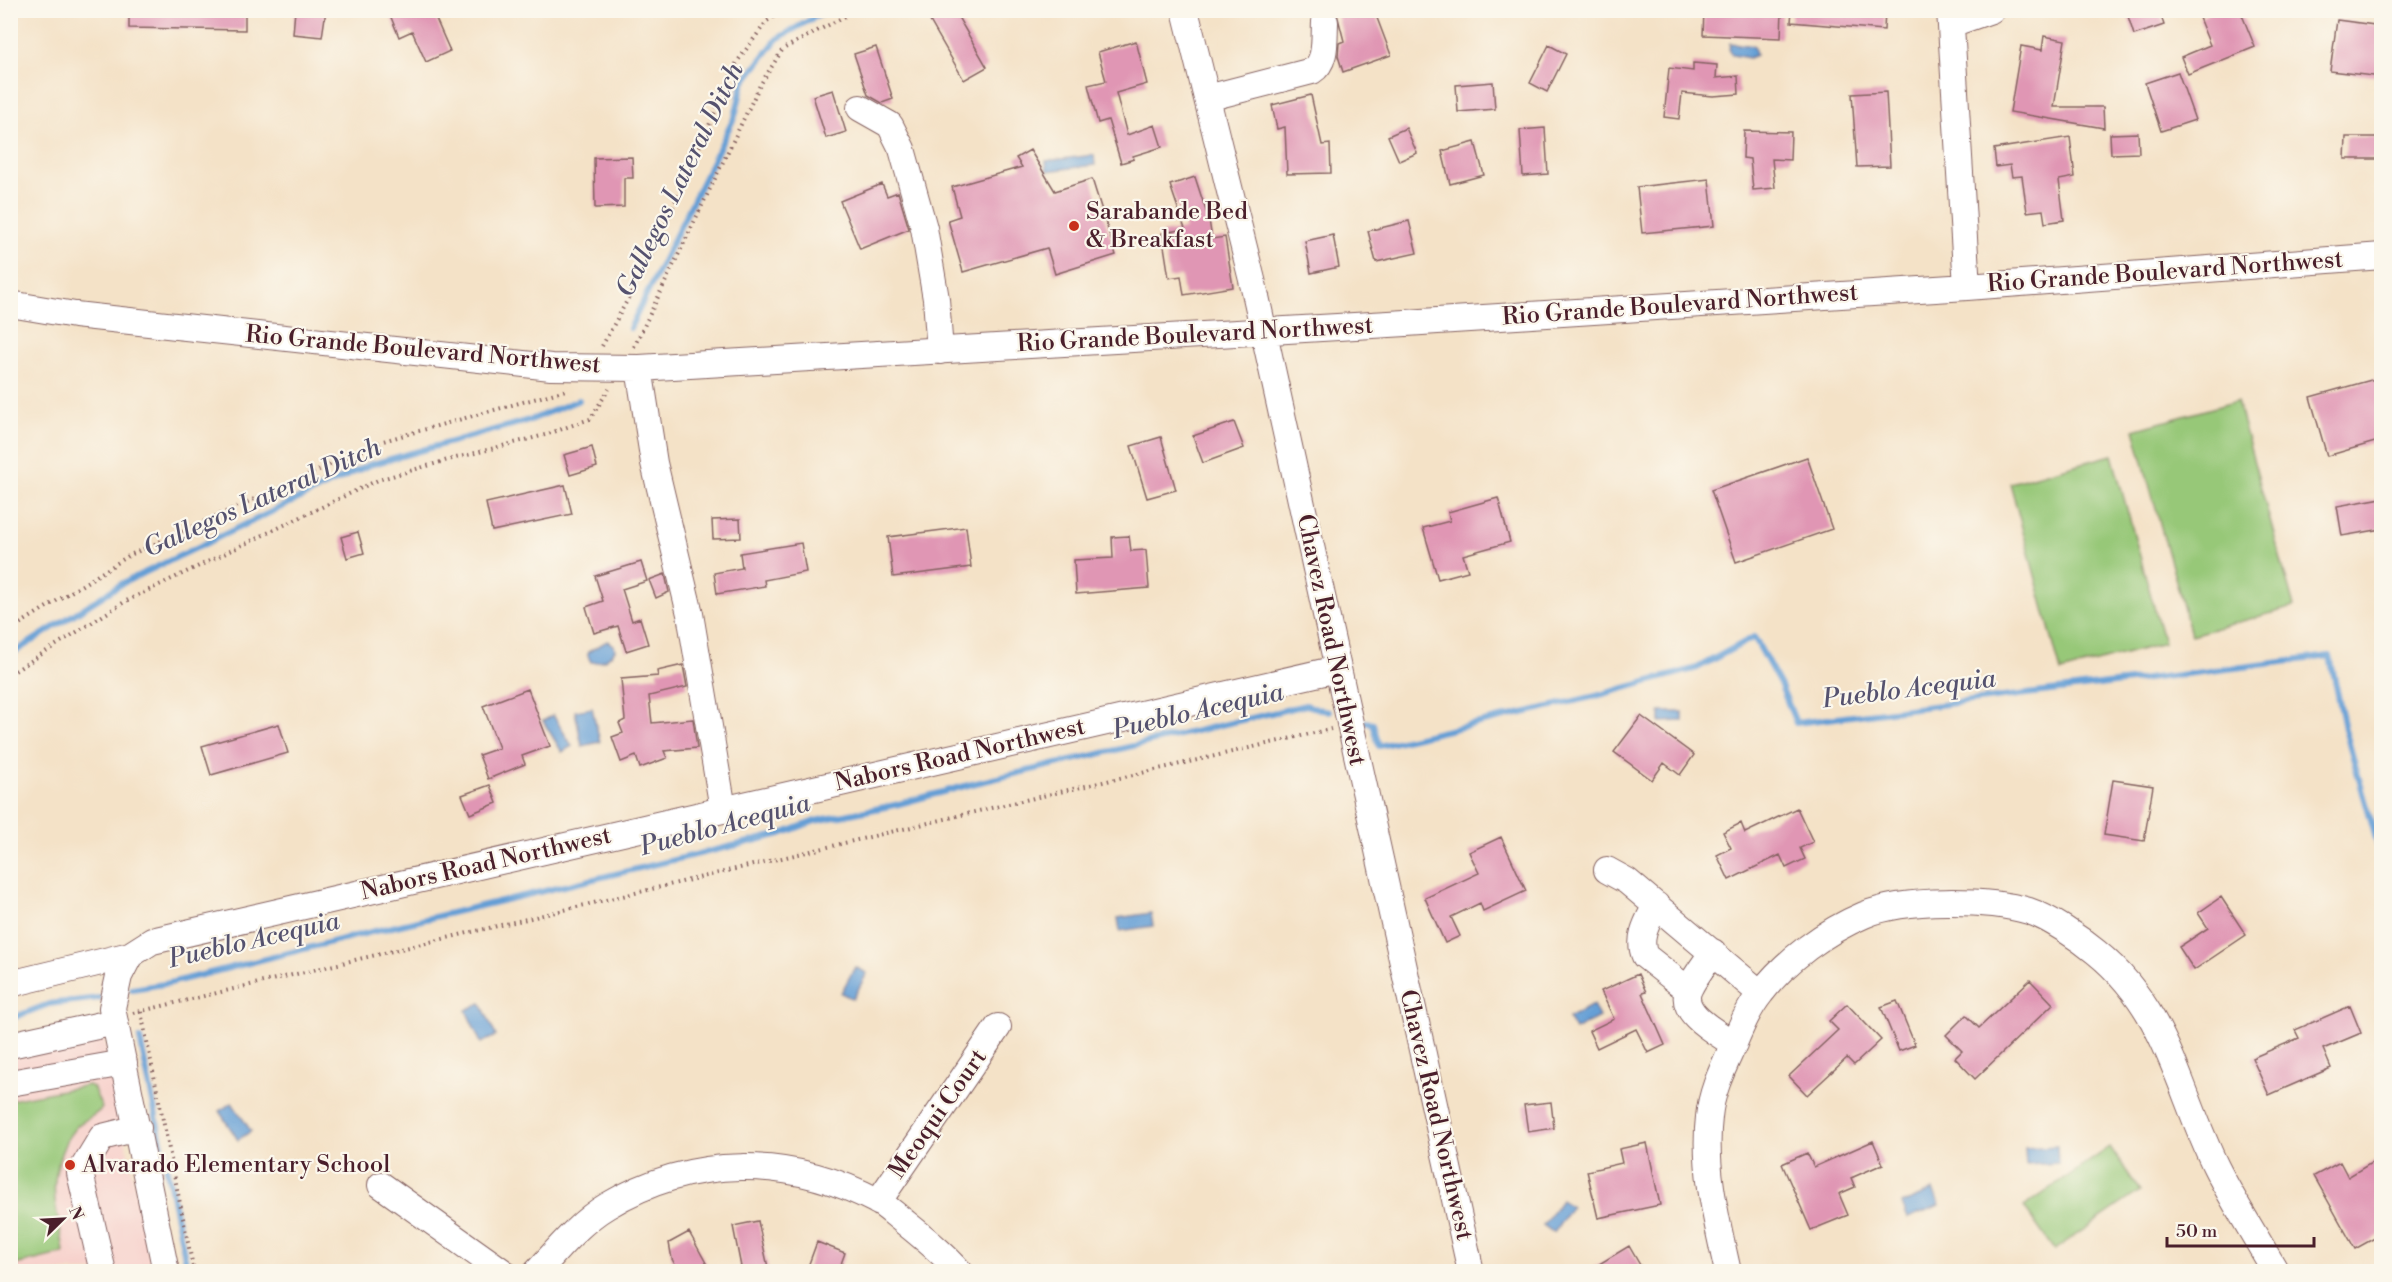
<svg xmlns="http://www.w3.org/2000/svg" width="2392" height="1282" font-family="'Libre Bodoni',serif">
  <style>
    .built { fill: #f7d0cb }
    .green { fill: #97c878; stroke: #707452; stroke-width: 1.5 }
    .water { fill: #659fd5; stroke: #585f80; stroke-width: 1.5 }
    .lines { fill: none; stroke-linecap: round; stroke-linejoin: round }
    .stream { stroke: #659fd5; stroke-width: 6 }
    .building { fill: #e096b4 }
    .minor-casing { stroke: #866362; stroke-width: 28 }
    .path { stroke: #866362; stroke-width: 4; stroke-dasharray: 1.5 4.5; stroke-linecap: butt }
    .minor { stroke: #fff; stroke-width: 26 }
    .poi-dot { fill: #c8321e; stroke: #fbf7ec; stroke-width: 2 }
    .labels { text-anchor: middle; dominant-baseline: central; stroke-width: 4.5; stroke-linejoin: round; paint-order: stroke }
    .poi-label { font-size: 24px; fill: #4a1f2b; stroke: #fbf7ec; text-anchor: start }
    .street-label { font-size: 24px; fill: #4a1f2b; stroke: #fbf7ec }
    .water-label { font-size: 26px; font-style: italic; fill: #55526f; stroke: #fbf7ec }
  </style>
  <rect width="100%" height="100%" fill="#fbf7ec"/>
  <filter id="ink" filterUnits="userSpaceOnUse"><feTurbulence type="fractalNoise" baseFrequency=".0167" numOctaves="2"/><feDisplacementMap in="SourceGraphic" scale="12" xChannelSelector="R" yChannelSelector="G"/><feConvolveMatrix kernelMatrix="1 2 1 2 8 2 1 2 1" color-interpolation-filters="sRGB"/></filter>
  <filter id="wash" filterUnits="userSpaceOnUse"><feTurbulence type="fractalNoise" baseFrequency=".008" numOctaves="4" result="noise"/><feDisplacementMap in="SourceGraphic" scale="24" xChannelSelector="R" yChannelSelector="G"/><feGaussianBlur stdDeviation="1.35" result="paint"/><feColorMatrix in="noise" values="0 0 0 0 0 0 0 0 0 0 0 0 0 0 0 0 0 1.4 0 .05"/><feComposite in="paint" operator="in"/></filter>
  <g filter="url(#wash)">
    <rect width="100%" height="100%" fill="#f4e2c7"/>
    <!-- built -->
    <path class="built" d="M104,1037L152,1271H11L10,1059Z"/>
    <!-- green -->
    <path class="green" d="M2237,401L2294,607L2191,635L2134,430Z
      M2112,455L2164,643L2061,672L2010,483Z
      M88,1085L93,1087L102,1108C95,1117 83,1119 76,1127C59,1146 51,1182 56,1207C58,1223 63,1238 64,1253L11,1266V1100Z
      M2110,1147L2140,1191L2054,1250L2024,1207Z"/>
    <!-- water -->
    <path class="water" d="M1730,43L1754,46L1756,55L1749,58L1733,55L1729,51Z
      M1094,155L1095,165L1047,171L1046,161Z
      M607,641L614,645L615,650C609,659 602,663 591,662L588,656V652Z
      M592,708L600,742L582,746L575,711Z
      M1660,712H1683V721L1660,722Z
      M553,715L572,746L562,752L543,721Z
      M1151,913L1153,926L1120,931L1118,918Z
      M855,967L867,973L853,999L841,993Z
      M481,1003L496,1036L481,1043L466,1010Z
      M1593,1005L1599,1017L1575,1030L1568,1018Z
      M232,1103L251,1131L238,1140L219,1111Z
      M2057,1146L2058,1163L2026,1165L2025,1148Z
      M1933,1190L1940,1205L1908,1218L1902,1204Z
      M1561,1200L1571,1207L1554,1233L1543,1225Z"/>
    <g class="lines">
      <!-- stream -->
      <path class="stream" d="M630,328L735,116L743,83L777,39L827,10
        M10,655L123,583L369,465L533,419L579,400
        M1366,722L1373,724L1379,746L1596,696L1697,668L1754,637L1781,686L1796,723L2330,656L2345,729L2382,860
        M132,989L170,983L367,933L741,844L781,834L815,821L895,805L976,783L1306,705L1329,712
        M10,1019L49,1004L99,998
        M140,1039L188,1272"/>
    </g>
    <g id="blocks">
      <!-- building -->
      <path class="building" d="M129,10H245V30L129,28Z
        M295,10H326L322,37L293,34Z
        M388,10H432L450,51L426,62L412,31L399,37Z
        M949,10H954L987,67L964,80L930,21Z
        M1336,10H1374L1391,55L1343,72L1338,56L1339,43L1344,41Z
        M1704,10H1782L1781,38L1703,35Z
        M1792,10H1885L1884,30L1791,22Z
        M2135,10H2159L2164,25L2134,35L2127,13Z
        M2217,10H2240L2255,47L2188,74L2181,57L2210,45L2199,18Z
        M2337,20L2382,26V77L2330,71Z
        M2044,36L2065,40L2054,107H2103L2104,128L2010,112L2021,46L2042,50Z
        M1136,41L1147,84L1116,93L1127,135L1155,125L1162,147L1133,156L1134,159L1121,163L1108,120L1098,123L1088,85L1106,81L1098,52Z
        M1549,45L1566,54L1547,92L1530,83Z
        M876,47L893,99L882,103L868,95L854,54Z
        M1693,63L1717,65L1716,78L1738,76L1739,94L1713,96L1682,93L1679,119L1664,117L1669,68L1693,71Z
        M2178,72L2195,120L2161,131L2145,83Z
        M1493,82L1495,109L1458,112L1456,85Z
        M833,90L846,132L826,138L813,96Z
        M1886,92L1890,166L1857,167L1852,94Z
        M1311,95L1322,145L1330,144L1331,173L1287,174L1285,127L1277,129L1272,105Z
        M1406,128L1417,153L1399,161L1388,136Z
        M1545,128L1548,174L1523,176L1520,130Z
        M1744,131L1791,132L1790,160L1772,159L1775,188L1753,190L1750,159L1743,158Z
        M2138,133L2139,153L2111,154L2110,134Z
        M2070,137L2075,177L2059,180L2064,220L2045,223L2043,210L2027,212L2022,176L2012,177L2010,165L1996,167L1994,149Z
        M2346,137H2379L2378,159H2345Z
        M1475,142L1484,175L1450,184L1442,151Z
        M1030,150L1055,191L1092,179L1116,255L1055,274L1047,248L963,272L948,220L960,216L952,187L1022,167L1016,158Z
        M632,157L633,178H624V207L595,208L594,158Z
        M1195,177L1209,220L1212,239L1225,237L1233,287L1184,295L1181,276L1169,278L1162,233L1185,229L1170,185Z
        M1709,179L1714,226L1642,233L1637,187Z
        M882,184L887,196L898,192L909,229L860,249L840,201Z
        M1409,221L1417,253L1376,262L1368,231Z
        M1333,235L1339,267L1311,273L1305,241Z
        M2382,377V440L2327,456L2310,397Z
        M1234,422L1244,448L1203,463L1193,436Z
        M1161,437L1176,490L1147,498L1131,446Z
        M592,447L597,467L570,475L564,455Z
        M1807,457L1832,529L1736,562L1711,490Z
        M565,485L572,514L492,531L486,503Z
        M1498,498L1510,542L1463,555L1468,571L1438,579L1423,528L1450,521L1448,512Z
        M2382,498V529L2342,536L2337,506Z
        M740,519L741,538L713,539L712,520Z
        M966,527L971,567L893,577L888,537Z
        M358,532L364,553L347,558L341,537Z
        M1129,536L1131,551L1146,550L1149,588L1076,594L1074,560L1113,558L1112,537Z
        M801,543L806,572L764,580L765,586L717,594L714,573L742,568L740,553Z
        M641,562L647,581L622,589L632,621L640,618L648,644L626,651L618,626L594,633L586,607L603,601L595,576Z
        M665,574L669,592L656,598L649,580Z
        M683,665L687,687L649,696L652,723L693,719L697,748L664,751L667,758L640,768L636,756L621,762L612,737L623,733L619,723L625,720L621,679L658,676L657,671Z
        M528,689L550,746L522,756L525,764L488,779L479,755L499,748L483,706Z
        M1641,716L1694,755L1680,775L1664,763L1652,780L1614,752Z
        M279,724L288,753L211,775L202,746Z
        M2113,780L2153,786L2144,841L2104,835Z
        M490,785L497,803L470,814L462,795Z
        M1797,808L1813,842L1800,848L1805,859L1786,868L1780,855L1729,880L1717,855L1731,848L1723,832L1741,823L1745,833Z
        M1501,837L1526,891L1483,911L1480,903L1451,917L1460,936L1445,943L1425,898L1479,873L1469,852Z
        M2221,897L2246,935L2194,970L2179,947L2208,928L2198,913Z
        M1638,974L1646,992L1642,993L1665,1045L1648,1053L1636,1029L1597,1048L1589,1031L1614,1019L1601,991Z
        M2030,980L2053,1004L1975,1079L1955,1058L1962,1051L1946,1035L1966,1015L1979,1028Z
        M1897,1001L1915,1045L1899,1051L1881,1007Z
        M1847,1004L1881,1040L1854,1065L1847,1058L1807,1095L1789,1076L1838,1030L1829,1021Z
        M2350,1006L2361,1033L2323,1049L2331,1068L2269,1095L2252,1058L2299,1038L2295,1030Z
        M1551,1102L1554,1128L1528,1132L1524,1105Z
        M1873,1141L1883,1164L1851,1178L1855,1187L1839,1194L1848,1215L1811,1230L1782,1164L1807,1153L1814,1167Z
        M1647,1143L1660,1205L1598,1218L1587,1171L1622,1163L1619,1149Z
        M2376,1160L2382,1170V1234L2355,1249L2314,1176L2340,1162L2348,1177Z
        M758,1221L769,1272H742L733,1226Z
        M689,1232L711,1272H679L672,1259L669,1243Z
        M817,1242L845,1253L838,1272H806Z
        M1629,1246L1644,1272H1586Z"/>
    </g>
  </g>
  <g filter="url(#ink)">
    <use href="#blocks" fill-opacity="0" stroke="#866362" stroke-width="1.5"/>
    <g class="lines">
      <defs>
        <path id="minor" d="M1185,10L1255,292L1471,1272
          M1950,10L1967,287
          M1951,24L1991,10
          M1207,98L1312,71C1327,62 1324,39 1325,22
          M860,108L890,125L902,149L924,228L936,299L940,351
          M10,304L75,315L551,367L639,368L1406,323L1967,287L2382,256
          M639,368L654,463L690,614L723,809
          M1607,870L1627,881L1760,993
          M1656,905C1648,921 1637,938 1645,956L1688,990
          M1713,952C1705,964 1695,976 1689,989C1677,1013 1718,1033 1734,1044
          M130,955L119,976L112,1008L166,1272
          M10,984L130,955L152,941L1337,669
          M10,1045L115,1022
          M10,1083L124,1063
          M381,1185L503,1272
          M878,1202L998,1027
          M103,1272L80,1173L102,1137L138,1128
          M537,1272C558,1249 580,1222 607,1206C692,1155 789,1155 877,1201C886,1206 894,1214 902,1220C923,1237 942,1252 960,1272
          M1728,1272C1717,1222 1703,1168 1709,1117C1711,1093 1722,1070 1732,1048C1740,1029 1748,1009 1761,993C1786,960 1826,931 1864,915C1904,898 1987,899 2029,911C2050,918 2079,938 2096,952C2168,1010 2178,1090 2216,1167C2234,1203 2256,1237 2276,1272"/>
      </defs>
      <!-- minor casing -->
      <use href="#minor" class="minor-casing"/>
      <!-- path -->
      <path class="path" d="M602,346L650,259L737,62L767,21L784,10
        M634,347L760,85L783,49L857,10
        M10,630L130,555L383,441L566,390
        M10,674L126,601L378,480L448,460L545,435L590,419L609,389
        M141,1012L194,1272
        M133,1013L991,808L1331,729"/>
      <!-- minor -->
      <use href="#minor" class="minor"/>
    </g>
  </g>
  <!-- markers -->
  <g class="poi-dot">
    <circle cx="1074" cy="226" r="6"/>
    <circle cx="70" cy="1165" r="6"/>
  </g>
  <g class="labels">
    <!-- poi labels -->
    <g class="poi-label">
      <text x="1086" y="212">Sarabande Bed<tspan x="1086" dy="28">&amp; Breakfast</tspan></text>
      <text x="82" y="1165">Alvarado Elementary School</text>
    </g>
    <!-- street labels -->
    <g class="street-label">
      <text transform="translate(2165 272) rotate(-4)">Rio Grande Boulevard Northwest</text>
      <text transform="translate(1680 305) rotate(-4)">Rio Grande Boulevard Northwest</text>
      <text transform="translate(1195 335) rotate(-3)">Rio Grande Boulevard Northwest</text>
      <text transform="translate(423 350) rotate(5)">Rio Grande Boulevard Northwest</text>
      <text transform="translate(1331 640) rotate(78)">Chavez Road Northwest</text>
      <text transform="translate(960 755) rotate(-13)">Nabors Road Northwest</text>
      <text transform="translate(486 864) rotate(-13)">Nabors Road Northwest</text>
      <text transform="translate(938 1114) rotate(-55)">Meoqui Court</text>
      <text transform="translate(1436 1115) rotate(77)">Chavez Road Northwest</text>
    </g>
    <!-- water labels -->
    <g class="water-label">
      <text transform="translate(680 180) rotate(-64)">Gallegos Lateral Ditch</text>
      <text transform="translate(262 498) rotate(-24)">Gallegos Lateral Ditch</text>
      <text transform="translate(1909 689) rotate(-7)">Pueblo Acequia</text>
      <text transform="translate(1198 711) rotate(-13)">Pueblo Acequia</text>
      <text transform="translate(725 825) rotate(-15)">Pueblo Acequia</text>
      <text transform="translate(254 940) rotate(-13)">Pueblo Acequia</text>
    </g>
  </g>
  <!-- margin -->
  <rect width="2392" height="1282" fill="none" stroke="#fbf7ec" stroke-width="36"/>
  <!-- north arrow -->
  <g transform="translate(63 1219) rotate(66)" stroke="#fbf7ec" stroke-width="4.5" paint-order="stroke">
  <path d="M0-4.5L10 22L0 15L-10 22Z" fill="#4a1f2b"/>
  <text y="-9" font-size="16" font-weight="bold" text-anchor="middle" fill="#4a1f2b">N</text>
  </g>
  <!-- scale -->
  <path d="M2167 1237v9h147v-9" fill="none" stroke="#4a1f2b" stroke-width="3"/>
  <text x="2176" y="1237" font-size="18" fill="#4a1f2b" stroke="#fbf7ec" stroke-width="4.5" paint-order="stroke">50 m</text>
</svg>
